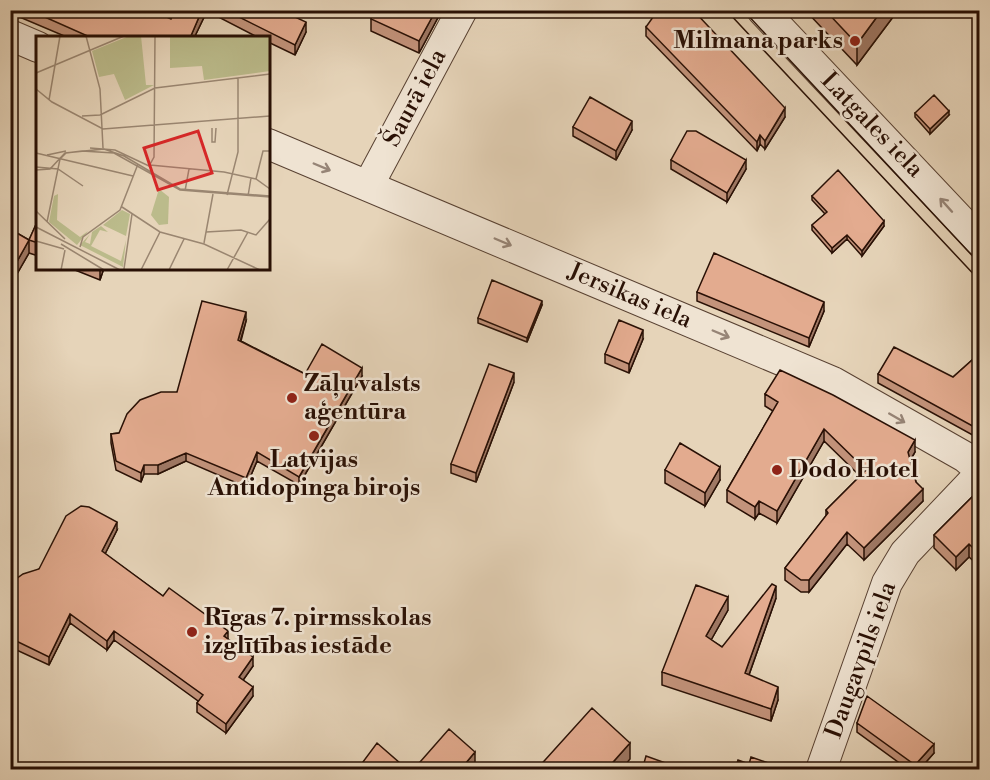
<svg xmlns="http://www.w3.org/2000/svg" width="990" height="780" font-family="'Libre Bodoni',serif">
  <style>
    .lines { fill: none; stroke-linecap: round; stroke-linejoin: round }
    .minor-casing { stroke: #584132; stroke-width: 32 }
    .minor { stroke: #efe3d2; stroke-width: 30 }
    .tram { stroke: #291005; stroke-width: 1.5 }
    .wall { fill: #c3937b; stroke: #291005; stroke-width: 1.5 }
    .shaded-wall { fill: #9f7864; stroke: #291005; stroke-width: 1.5 }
    .building { fill: #e3ab8f; stroke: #291005; stroke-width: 1.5 }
    .oneway { stroke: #968476 }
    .poi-dot { fill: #8f2418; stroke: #efe3d2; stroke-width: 2 }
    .labels { text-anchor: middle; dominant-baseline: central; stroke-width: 5; stroke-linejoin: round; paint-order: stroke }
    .poi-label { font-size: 24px; font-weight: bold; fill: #291005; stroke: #efe3d2; text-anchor: start }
    .street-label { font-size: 24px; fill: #291005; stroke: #efe3d2 }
    .inset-road { fill: none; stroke: #9a8671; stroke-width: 1.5 }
    .view { fill: #d62828; fill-opacity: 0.15; stroke: #d62828; stroke-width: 3 }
    .inset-edge { fill: none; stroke: #291005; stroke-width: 3 }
  </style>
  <rect width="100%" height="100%" fill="#e6d4b9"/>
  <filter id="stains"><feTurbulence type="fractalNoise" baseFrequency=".00333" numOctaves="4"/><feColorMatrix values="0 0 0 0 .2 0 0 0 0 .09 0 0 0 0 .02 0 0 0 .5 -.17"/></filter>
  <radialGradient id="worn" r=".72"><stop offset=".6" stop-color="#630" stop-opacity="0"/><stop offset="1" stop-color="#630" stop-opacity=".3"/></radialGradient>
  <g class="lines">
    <defs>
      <path id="minor" d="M762,10L980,241
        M10,35L38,47
        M268,144L833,382L965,457L980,470
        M368,186L462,10
        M821,770L887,583L905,553L980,474"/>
    </defs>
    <!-- minor casing -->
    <use href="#minor" class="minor-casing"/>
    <!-- minor -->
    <use href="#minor" class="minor"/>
    <!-- tram -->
    <path class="tram" d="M726,10L980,281
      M743,10L980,264"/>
  </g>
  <!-- wall -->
  <path class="wall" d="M10,10H151L171,19L175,10H280L306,32L295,55L268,42V38H259L207,11L194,38H69L10,13Z
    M375,10H442L419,53L371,31V19Z
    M805,10H893V17L857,65Z
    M646,27L785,117L765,149L760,144L757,151L646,36Z
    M915,113L949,115L930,134L915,117Z
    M573,127L632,130L616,160L573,136Z
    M671,160L746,169L727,202L671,169Z
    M812,196L884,226L862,256L847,239L832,253L812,230V225L825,214L812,200Z
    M38,220V256L29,253L10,286V229L29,240Z
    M70,268H104L100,280Z
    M697,292L824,311L809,347L697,301Z
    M542,305L527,342L478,323V318Z
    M246,321L241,341L305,374L362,376L299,485L257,461L246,487L186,461L158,474H144L141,482L116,470L111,443V434L119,433L177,392Z
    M643,339L629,373L605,363V354Z
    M980,353L978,438L878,383V374L953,377Z
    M514,382L476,482L451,473V464Z
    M765,394L915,452L910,461L916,482L923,501L864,560L847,544L809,592H801L785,580V568L826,516V510L860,476L824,441L777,523L759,513L755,519L727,502V490L773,411L765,406Z
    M665,470L720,480L705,506L665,483Z
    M980,489V567L969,557L956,570L934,548V535Z
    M117,530L105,554L163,596L228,639L253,666L243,680L253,696L226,733L197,712V703L198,701L114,640L107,650L70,623L49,665L10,647V590L39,569Z
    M776,598L749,675L778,700L771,721L662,685V672L728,610L711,640L722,647Z
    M857,723L934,753L919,770H909L857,732Z"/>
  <!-- shaded-wall -->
  <path class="shaded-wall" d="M202,10H207V11L194,38H190Z
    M436,10H442L419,53V41Z
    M882,10H893V17L857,65V44Z
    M306,22V32L295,55V45Z
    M15,54V63L10,73V64Z
    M785,108V117L765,149V141Z
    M949,111V115L930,134V129Z
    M632,121V130L616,160V151Z
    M760,135V144L757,151V142Z
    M746,160V169L727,202V193Z
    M884,221V226L862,256V251Z
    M847,235V239L832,253V248Z
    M29,240V253L10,286V274Z
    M100,268H104L100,280Z
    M542,301V305L527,342V338Z
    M824,302V311L809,347V338Z
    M246,312V321L238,349V340Z
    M643,330V339L629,373V364Z
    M362,368V376L299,485V477Z
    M514,373V382L476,482V473Z
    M824,429V441L777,523V511Z
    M915,440V452L908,464V452Z
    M257,452V461L246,487V478Z
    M186,453V461L158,474V465Z
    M144,465V474L141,482V473Z
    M720,467V480L705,506V493Z
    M923,489V501L864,560V548Z
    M759,501V513L755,519V507Z
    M117,522V530L102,560V551Z
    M847,532V544L809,592V580Z
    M969,544V557L956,570V557Z
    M776,586V598L745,686V673Z
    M728,597V610L706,649V636Z
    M70,614V623L49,665V657Z
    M114,631V640L107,650V641Z
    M228,631V640L224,636Z
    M253,657V666L239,686V677Z
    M253,687V696L226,733V724Z
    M778,687V700L771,721V709Z
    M630,743V759L621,770H606Z
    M934,744V753L919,770H915V765Z
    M475,752V764L470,770H460Z"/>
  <!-- building -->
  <path class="building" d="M29,10H151L171,19L175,10H202L190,38H92Z
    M225,10H280L306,22L295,45Z
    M375,10H436L419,41L371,19Z
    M658,10H693L785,108L765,141L760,135L757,142L646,27Z
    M825,10H882L857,44Z
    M10,52L15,54L10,64Z
    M934,95L949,111L930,129L915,113Z
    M590,97L632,121L616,151L573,127Z
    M687,131H696L746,160L727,193L671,160Z
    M838,170L884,221L862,251L847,235L832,248L812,225L827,212L812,196Z
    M38,220V243L29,240Z
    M10,229L29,240L10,274Z
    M714,253L824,302L809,338L697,292Z
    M492,280L542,301L527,338L478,318Z
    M202,301L246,312L238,340L305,374L322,344L362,368L299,477L257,452L246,478L186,453L158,465H144L141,473L116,461L111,434L119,433L127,414L140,400L161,392H177Z
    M619,320L643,330L629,364L605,354Z
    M894,347L953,377L980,353V427L978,429L878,374Z
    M489,364L514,373L476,473L451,464Z
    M780,370L833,395L915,440L908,452L916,482L923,489L864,548L847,532L809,580H801L785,568L828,513L826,510L866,470L824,429L777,511L759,501L755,507L727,490L778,402L765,394Z
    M680,443L720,467L705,493L665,470Z
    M980,489V555L969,544L956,557L934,535Z
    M81,506L89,507L117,522L102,551L163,596L169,588L228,631L224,636L253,657L239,677L253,687L226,724L197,703L203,695L114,631L107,641L70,614L49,657L10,638V590L16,579L23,574L39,569L66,516Z
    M772,584L776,586L745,673L778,687L771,709L662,672L696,585L728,597L706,636L722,647Z
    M867,696L934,744L915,765L857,723Z
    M592,708L630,743L606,770H536Z
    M449,729L475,752L460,770H413Z
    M377,743L408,770H357Z
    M646,756L685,770H642Z
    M751,757L789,770H735L738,760L749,764Z"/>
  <!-- one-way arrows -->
  <defs><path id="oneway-shaft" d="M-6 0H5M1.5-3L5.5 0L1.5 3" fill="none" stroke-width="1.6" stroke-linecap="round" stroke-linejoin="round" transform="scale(1.5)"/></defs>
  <g class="oneway">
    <use href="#oneway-shaft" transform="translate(322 167) rotate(23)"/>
    <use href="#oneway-shaft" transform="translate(946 205) rotate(-132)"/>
    <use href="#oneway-shaft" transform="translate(503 242) rotate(23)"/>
    <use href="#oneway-shaft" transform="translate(721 334) rotate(23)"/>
    <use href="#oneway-shaft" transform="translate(897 418) rotate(30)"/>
  </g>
  <!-- markers -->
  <g class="poi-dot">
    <circle cx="855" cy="41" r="6"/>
    <circle cx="292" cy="398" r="6"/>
    <circle cx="314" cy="436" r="6"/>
    <circle cx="777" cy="470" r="6"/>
    <circle cx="192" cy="632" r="6"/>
  </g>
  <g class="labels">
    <!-- poi labels -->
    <g class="poi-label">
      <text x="843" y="41" text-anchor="end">Milmana parks</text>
      <text x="304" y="384">Zāļu valsts<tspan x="304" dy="28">aģentūra</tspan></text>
      <text x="314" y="460" text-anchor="middle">Latvijas<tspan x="314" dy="28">Antidopinga birojs</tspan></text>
      <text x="789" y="470">Dodo Hotel</text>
      <text x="204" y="618">Rīgas 7. pirmsskolas<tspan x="204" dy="28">izglītības iestāde</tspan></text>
    </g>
    <!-- street labels -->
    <g class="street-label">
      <text transform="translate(415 98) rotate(-62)">Šaurā iela</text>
      <text transform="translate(872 125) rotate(46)">Latgales iela</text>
      <text transform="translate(630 296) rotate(23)">Jersikas iela</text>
      <text transform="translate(861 660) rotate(-70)">Daugavpils iela</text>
    </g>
  </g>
  <!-- overview -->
  <g transform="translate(36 36)">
    <rect width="234" height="234" fill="#e6d4b9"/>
    <path d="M22,158L21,184L44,201L52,195L41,209L13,186L18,160ZM86,174L94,178L90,200L67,189ZM65,190L72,196L64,194L55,210L85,225L90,204L87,231L44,209L54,198L49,206L54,208L56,196Z" fill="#bbbb8b"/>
    <path d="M123,153L133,161L132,188L123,189L115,179Z" fill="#bbbb8b"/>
    <path d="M134,0H234V35L168,44L166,30L134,32Z" fill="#bbbb8b"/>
    <path d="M93,0H105L110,49H118L89,64L78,38L63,41L56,15Z" fill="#bbbb8b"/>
    <path class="inset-road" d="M50,0L64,53L67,112M0,37L88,0M0,53L16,66L67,93L234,80M13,64L24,0M64,79L119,52L234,38M46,80L64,79M176,92V106H179L180,92M54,112L79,114L113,130L118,121L119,0M0,117L97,140M11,119L30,115M114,129L188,136L220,143L234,153M0,131L22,133L47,150M0,134L14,133L29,117L68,113L88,120L144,153L234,160M220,143L227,115H234M149,155L153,133M191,159L202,116V42M212,160L215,142M86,171L124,196L168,208L224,234M0,175L29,203M11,186L24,123L30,117L46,115L78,117L144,154L234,161M0,191L84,234M170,196L205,194L220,199L234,183M0,205L28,213M168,207L177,158M25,208L68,234M44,211L47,201L84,174L102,128M88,233L96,178M25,234L29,214M105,234L124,196M133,234L148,203M191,234L212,196"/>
    <path class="view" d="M162,95L176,137L122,154L108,112Z"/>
    <rect width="234" height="234" class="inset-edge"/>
  </g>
  <!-- margin -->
  <rect width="990" height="780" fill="none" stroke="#e6d4b9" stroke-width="36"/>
  <rect x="12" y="12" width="966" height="756" fill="none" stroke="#291005" stroke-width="3"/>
  <rect x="18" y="18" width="954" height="744" fill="none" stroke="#291005" stroke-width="1.5"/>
  <rect width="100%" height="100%" filter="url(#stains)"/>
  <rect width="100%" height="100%" fill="url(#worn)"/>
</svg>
